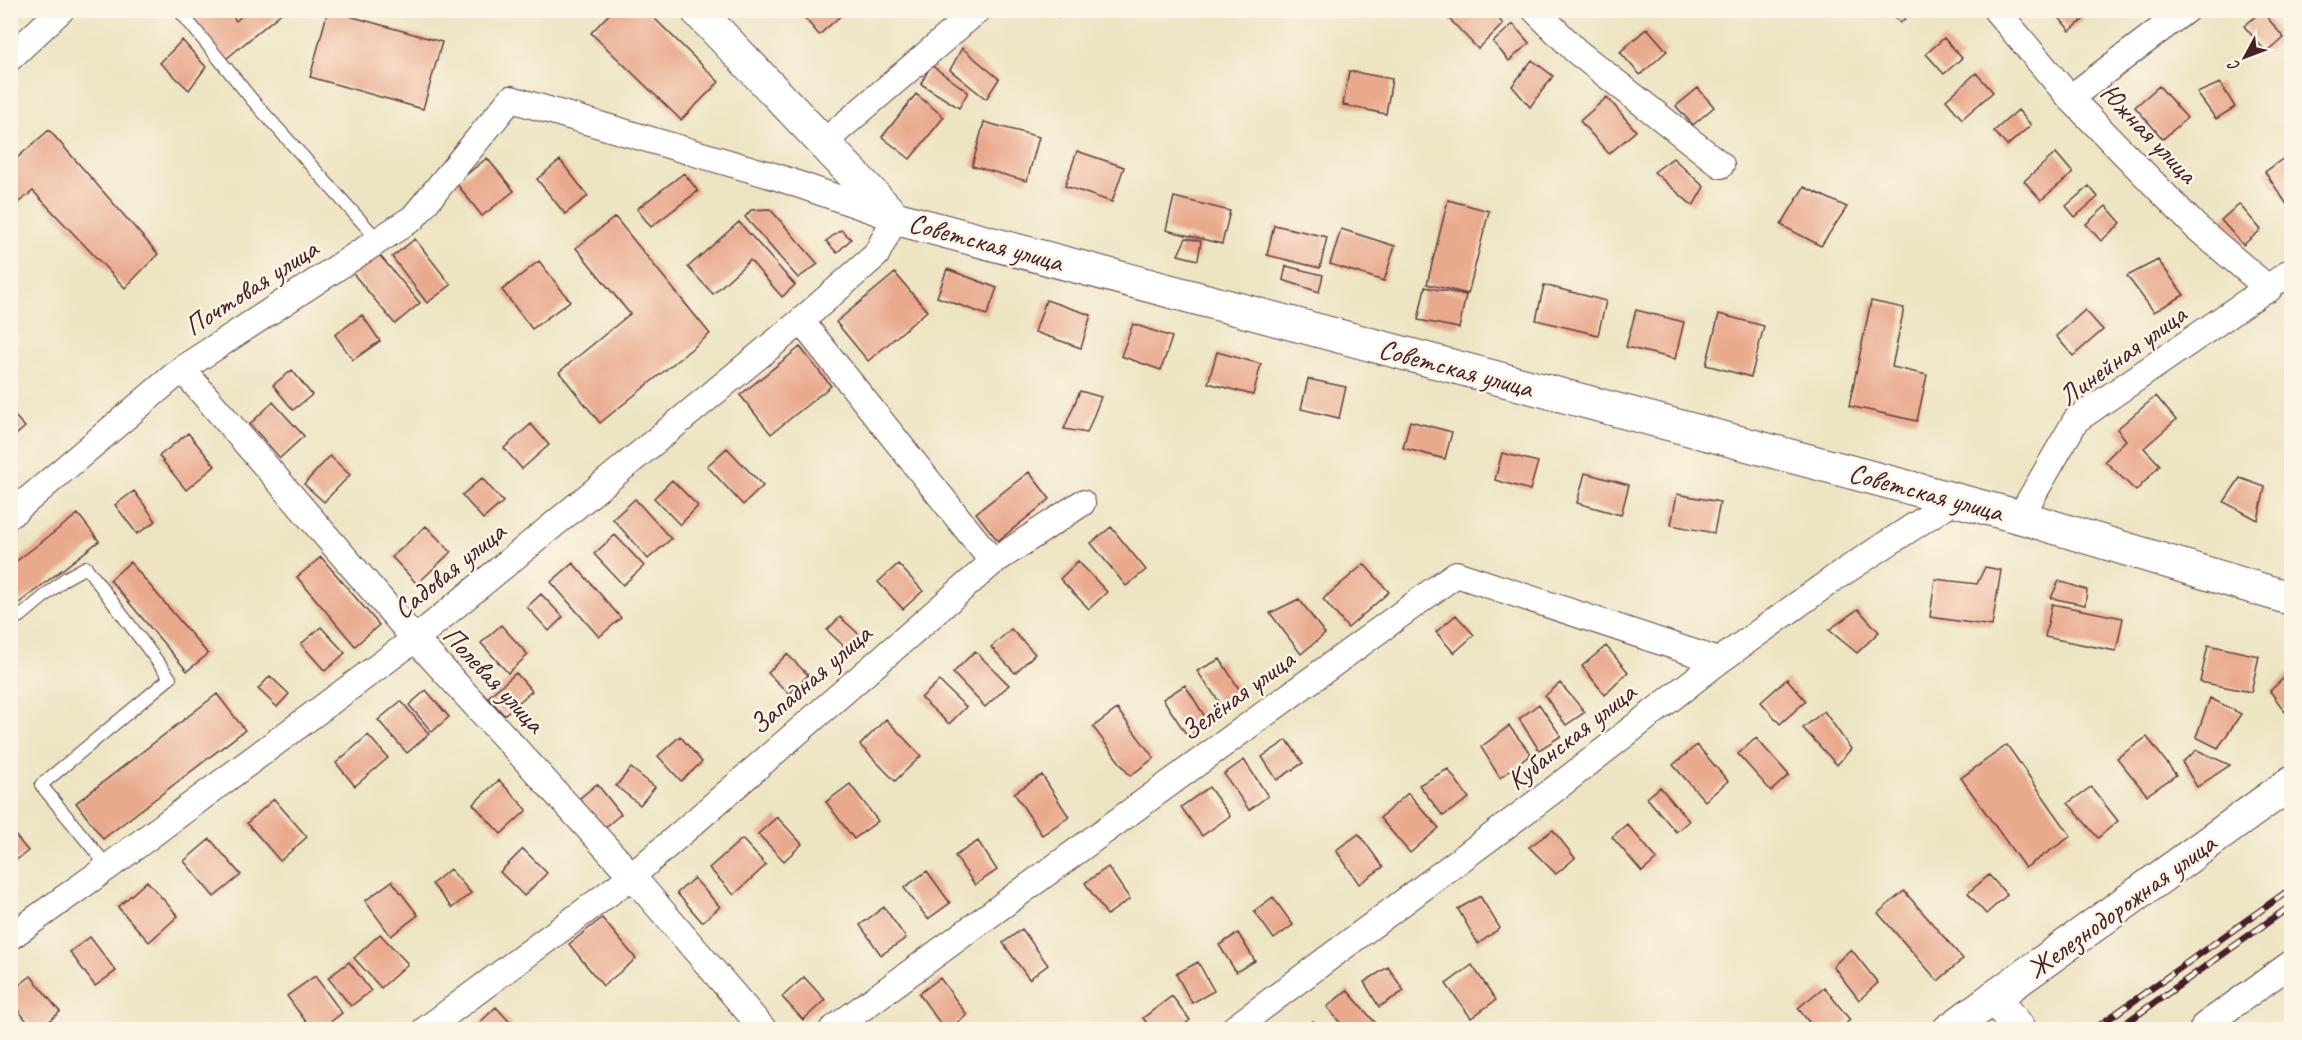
<svg xmlns="http://www.w3.org/2000/svg" width="2302" height="1040" font-family="Caveat,sans-serif">
  <style>
    .building { fill: #e9a98d }
    .lines { fill: none; stroke-linecap: round; stroke-linejoin: round }
    .lane-casing { stroke: #623d42; stroke-width: 14 }
    .street-casing { stroke: #623d42; stroke-width: 28 }
    .secondary-casing { stroke: #623d42; stroke-width: 35 }
    .lane { stroke: #fff; stroke-width: 12 }
    .street { stroke: #fff; stroke-width: 26 }
    .secondary { stroke: #fff; stroke-width: 33 }
    .rail-casing { stroke: #4a1f2b; stroke-width: 7 }
    .rail { stroke: #fcf5e5; stroke-width: 4.5; stroke-dasharray: 14; stroke-linecap: butt }
    .labels { text-anchor: middle; dominant-baseline: central; stroke-width: 5; stroke-linejoin: round; paint-order: stroke }
    .street-label { font-size: 28px; fill: #4a1f2b; stroke: #fcf5e5 }
  </style>
  <rect width="100%" height="100%" fill="#fcf5e5"/>
  <filter id="ink" filterUnits="userSpaceOnUse"><feTurbulence type="fractalNoise" baseFrequency=".0167" numOctaves="2"/><feDisplacementMap in="SourceGraphic" scale="12" xChannelSelector="R" yChannelSelector="G"/><feConvolveMatrix kernelMatrix="1 2 1 2 8 2 1 2 1" color-interpolation-filters="sRGB"/></filter>
  <filter id="wash" filterUnits="userSpaceOnUse"><feTurbulence type="fractalNoise" baseFrequency=".008" numOctaves="4" result="noise"/><feDisplacementMap in="SourceGraphic" scale="24" xChannelSelector="R" yChannelSelector="G"/><feGaussianBlur stdDeviation="1.35" result="paint"/><feColorMatrix in="noise" values="0 0 0 0 0 0 0 0 0 0 0 0 0 0 0 0 0 1.4 0 .05"/><feComposite in="paint" operator="in"/></filter>
  <g filter="url(#wash)">
    <rect width="100%" height="100%" fill="#ede4c3"/>
    <g id="blocks">
      <!-- building -->
      <path class="building" d="M185,10H228L236,21L248,10H285L226,59Z
        M328,10L442,42L423,109L310,77Z
        M613,10H646L719,82L681,120L591,33Z
        M798,10H847L819,35Z
        M1049,10H1067L1059,17Z
        M1441,10H1491L1503,24L1478,49Z
        M1889,10H1915L1900,23Z
        M2053,10H2076L2084,19L2070,31Z
        M2262,11L2284,38L2267,53L2244,26Z
        M1513,24L1529,43L1509,61L1493,42Z
        M1647,28L1667,51L1640,75L1620,52Z
        M1944,38L1962,58L1944,74L1926,54Z
        M182,40L206,67L189,90L160,63Z
        M962,48L999,79L986,99L950,70Z
        M1532,60L1553,76L1530,107L1512,86Z
        M931,65L968,92L959,108L921,84Z
        M1349,71L1392,79L1386,114L1343,105Z
        M1976,73L1993,92L1962,119L1946,100Z
        M2220,83L2235,107L2216,119L2197,93Z
        M2159,86L2187,118L2163,139L2135,107Z
        M1698,88L1714,107L1693,125L1676,106Z
        M916,94L944,117L910,159L882,137Z
        M1607,97L1636,131L1609,154L1580,121Z
        M2018,110L2031,125L2007,146L1994,131Z
        M984,122L1039,137L1027,181L972,166Z
        M49,130L158,254L125,288L33,191L10,209V164Z
        M1077,151L1124,167L1112,202L1065,186Z
        M2292,152V207L2290,209L2265,172Z
        M2056,153L2073,173L2041,200L2024,181Z
        M487,158L514,191L482,216L456,183Z
        M1673,158L1704,187L1693,206L1654,172Z
        M560,160L588,196L565,214L537,179Z
        M684,173L698,191L651,227L637,209Z
        M2089,186L2098,197L2075,217L2066,206Z
        M1804,187L1847,207L1821,246L1781,225Z
        M1174,197L1230,211L1222,244L1166,230Z
        M1448,200L1489,211L1468,294L1427,284Z
        M2239,204L2261,230L2243,245L2221,220Z
        M2106,206L2121,223L2101,241L2086,224Z
        M770,209L818,264L798,278L745,217L751,210Z
        M615,217L710,334L600,423L559,372L630,314L576,248Z
        M739,222L795,285L782,297L750,260L713,294L688,267Z
        M1274,225L1327,237L1320,268L1267,255Z
        M1341,229L1395,246L1384,281L1330,264Z
        M841,230L851,239L837,253L826,241Z
        M1186,238L1201,241L1198,260L1178,255Z
        M415,239L451,285L427,303L392,257Z
        M376,251L420,303L395,324L351,271Z
        M2158,260L2184,295L2154,312L2127,276Z
        M539,261L570,301L532,329L502,290Z
        M1286,266L1323,275L1319,292L1283,280Z
        M947,269L997,288L987,315L937,297Z
        M895,273L927,311L868,361L836,322Z
        M1544,285L1606,301L1598,335L1536,320Z
        M1425,287L1466,295L1459,328L1418,320Z
        M1046,300L1091,315L1081,348L1035,332Z
        M1871,301L1904,308L1892,367L1927,375L1917,421L1849,406Z
        M1636,310L1684,322L1675,359L1626,347Z
        M2085,310L2103,330L2073,356L2056,336Z
        M1719,314L1764,326L1751,377L1706,365Z
        M362,315L380,341L353,360L335,335Z
        M1133,324L1172,337L1161,370L1121,356Z
        M800,347L831,386L771,434L740,395Z
        M1217,352L1261,364L1253,395L1208,383Z
        M292,370L312,395L293,410L273,385Z
        M1308,379L1346,387L1339,418L1301,409Z
        M1080,391L1101,397L1087,433L1064,429Z
        M2156,396L2176,420L2144,448L2160,465L2136,491L2105,461L2126,440L2117,429Z
        M273,402L304,436L280,458L250,424Z
        M10,411L25,427L10,440Z
        M1410,421L1452,432L1445,459L1403,448Z
        M531,424L549,445L522,469L504,448Z
        M188,433L215,466L186,490L159,456Z
        M727,448L763,486L743,505L707,466Z
        M1502,453L1538,462L1530,490L1495,480Z
        M330,456L350,475L324,502L304,484Z
        M1029,472L1050,499L998,541L976,513Z
        M1585,473L1629,485L1621,515L1577,503Z
        M482,478L503,502L483,519L462,495Z
        M2240,478L2265,487L2258,520L2224,502Z
        M672,480L698,506L680,525L654,498Z
        M134,491L156,521L137,534L115,505Z
        M1677,494L1720,502L1714,533L1671,525Z
        M635,499L671,539L648,559L613,519Z
        M78,514L99,541L10,610V566Z
        M426,526L451,552L417,584L392,557Z
        M1111,527L1146,570L1126,586L1091,543Z
        M615,535L644,566L623,585L594,554Z
        M321,557L379,625L355,646L297,577Z
        M1078,561L1107,592L1089,609L1060,579Z
        M130,562L208,654L187,671L110,580Z
        M573,563L621,618L599,637L551,582Z
        M898,564L923,591L903,609L878,582Z
        M1364,564L1389,592L1348,628L1323,599Z
        M1985,567L2001,570L1992,626L1930,617L1935,579L1977,584Z
        M2059,581L2087,590L2085,605L2051,598Z
        M541,594L563,617L549,631L527,607Z
        M1299,599L1325,634L1301,654L1270,613Z
        M2052,604L2123,618L2116,651L2045,637Z
        M1858,609L1879,632L1857,653L1829,630Z
        M1456,615L1474,635L1454,653L1436,632Z
        M840,617L862,637L849,651L827,630Z
        M501,625L528,655L508,673L481,643Z
        M321,627L345,653L325,671L301,644Z
        M1011,629L1035,654L1015,673L991,647Z
        M2208,645L2259,656L2251,692L2200,682Z
        M1606,646L1628,672L1605,695L1582,666Z
        M975,651L1009,685L985,707L953,673Z
        M787,654L808,675L789,694L768,673Z
        M1220,659L1241,692L1223,707L1197,671Z
        M2292,670V713L2288,716L2270,691Z
        M516,673L532,691L504,715L488,697Z
        M270,676L289,694L277,707L258,689Z
        M1787,679L1806,701L1780,724L1761,702Z
        M939,681L966,707L949,724L921,698Z
        M1560,683L1585,712L1566,725L1545,696Z
        M1185,685L1209,723L1188,737L1163,699Z
        M426,690L449,717L432,732L409,705Z
        M217,694L245,730L103,839L76,803Z
        M2210,698L2241,714L2218,748L2196,737Z
        M401,701L429,734L407,753L378,720Z
        M1539,704L1561,736L1539,750L1519,719Z
        M1117,709L1154,758L1130,776L1093,727Z
        M1824,711L1851,749L1837,765L1803,728Z
        M886,719L921,756L895,781L860,745Z
        M1509,726L1531,754L1500,778L1481,747Z
        M368,735L388,758L355,786L336,763Z
        M680,736L702,762L681,781L658,756Z
        M2147,737L2176,775L2147,795L2117,758Z
        M1756,738L1789,775L1771,791L1738,754Z
        M1287,740L1303,763L1277,780L1262,757Z
        M1697,745L1728,781L1705,801L1673,765Z
        M2007,745L2071,836L2025,868L1961,778Z
        M2197,750L2230,765L2197,787L2182,762Z
        M1244,760L1268,796L1249,810L1224,774Z
        M631,768L655,787L640,805L616,786Z
        M1448,769L1469,798L1443,816L1419,785Z
        M1042,775L1069,817L1042,835L1014,793Z
        M499,780L527,810L501,834L473,804Z
        M597,784L621,814L600,832L575,802Z
        M850,784L878,821L854,839L826,802Z
        M1209,787L1230,816L1202,836L1181,807Z
        M1660,787L1689,821L1676,832L1647,798Z
        M2091,787L2118,821L2098,838L2068,803Z
        M1408,793L1439,828L1410,853L1380,818Z
        M274,799L307,837L280,861L247,823Z
        M777,817L802,844L784,861L758,834Z
        M1627,824L1657,859L1642,872L1612,837Z
        M10,829L28,851L10,865Z
        M1553,830L1575,858L1556,874L1529,847Z
        M1359,834L1383,867L1359,884L1336,850Z
        M210,839L241,875L214,897L184,861Z
        M742,839L766,865L734,895L709,868Z
        M978,841L997,870L975,885L955,856Z
        M523,849L547,873L524,896L500,872Z
        M1108,867L1130,899L1107,915L1085,883Z
        M450,869L471,893L452,908L432,884Z
        M927,871L950,903L928,919L904,888Z
        M1989,875L2007,895L1986,914L1968,893Z
        M694,878L720,907L702,922L677,893Z
        M147,881L178,916L149,942L118,907Z
        M392,881L418,915L391,936L365,901Z
        M1904,891L1963,959L1938,981L1878,913Z
        M1480,896L1500,928L1478,944L1458,909Z
        M1273,897L1293,925L1274,939L1254,911Z
        M884,907L906,938L881,955L860,925Z
        M602,918L636,959L603,986L569,944Z
        M1022,929L1048,965L1029,979L1003,943Z
        M1238,933L1255,961L1236,972L1219,945Z
        M380,934L408,964L381,988L354,958Z
        M90,937L116,971L95,986L70,952Z
        M1851,949L1878,983L1859,1000L1833,966Z
        M349,962L371,991L351,1006L328,978Z
        M1198,962L1214,991L1192,1003L1176,974Z
        M1472,965L1496,1000L1471,1018L1446,984Z
        M1388,967L1404,991L1379,1007L1364,982Z
        M31,976L60,1012L38,1030H34L10,1000V992Z
        M315,976L342,1013L320,1030H312L287,996Z
        M804,977L825,1000L803,1020L782,997Z
        M940,978L967,1015L947,1030H945L919,994Z
        M1824,987L1850,1020L1839,1030H1815L1798,1008Z
        M1347,990L1378,1026L1373,1030H1346L1327,1007Z
        M1172,996L1190,1020L1178,1030H1152L1143,1018Z
        M496,1007L517,1030H472Z
        M1313,1021L1319,1030H1300Z"/>
    </g>
  </g>
  <g filter="url(#ink)">
    <use href="#blocks" fill-opacity="0" stroke="#623d42" stroke-width="1.5"/>
    <g class="lines">
      <defs>
        <path id="lane" d="M179,10L254,102L379,241
          M21,616L66,578L86,567L170,678L41,785L108,867"/>
        <path id="street" d="M1535,10L1576,51L1721,165
          M1996,10L2070,98L2196,227L2269,289
          M10,58L61,10
          M2070,98L2186,10
          M823,143L978,10
          M182,369L415,639L632,876L764,1030
          M10,515L182,369L413,218L511,99L777,177L895,218L876,255L801,321L415,639L108,867L10,937
          M2020,517L2076,420L2292,271
          M993,562L1082,503
          M425,1030L632,876L993,562L801,321
          M832,1030L1456,574L1719,661
          M1232,1030L1551,792L1719,661L1836,577L1954,500
          M2202,1030L2204,1026L2292,963"/>
        <path id="secondary" d="M697,10L895,218L2020,517L2292,599
          M1994,997L2020,1030
          M1949,1030L2292,782"/>
      </defs>
      <!-- lane casing -->
      <use href="#lane" class="lane-casing"/>
      <!-- street casing -->
      <use href="#street" class="street-casing"/>
      <!-- secondary casing -->
      <use href="#secondary" class="secondary-casing"/>
      <!-- lane -->
      <use href="#lane" class="lane"/>
      <!-- street -->
      <use href="#street" class="street"/>
      <!-- secondary -->
      <use href="#secondary" class="secondary"/>
      <defs>
        <path id="rail" d="M2093,1030L2292,888
          M2116,1030L2292,905"/>
      </defs>
      <!-- rail casing -->
      <use href="#rail" class="rail-casing"/>
      <!-- rail -->
      <use href="#rail" class="rail"/>
    </g>
  </g>
  <g class="labels">
    <!-- street labels -->
    <g class="street-label">
      <text transform="translate(2149 133) rotate(46)">Южная улица</text>
      <text transform="translate(986 242) rotate(15)">Советская улица</text>
      <text transform="translate(251 287) rotate(-33)">Почтовая улица</text>
      <text transform="translate(2122 355) rotate(-36)">Линейная улица</text>
      <text transform="translate(1456 368) rotate(15)">Советская улица</text>
      <text transform="translate(1926 492) rotate(15)">Советская улица</text>
      <text transform="translate(449 570) rotate(-39)">Садовая улица</text>
      <text transform="translate(494 679) rotate(47)">Полевая улица</text>
      <text transform="translate(810 679) rotate(-41)">Западная улица</text>
      <text transform="translate(1237 695) rotate(-36)">Зелёная улица</text>
      <text transform="translate(1571 736) rotate(-38)">Кубанская улица</text>
      <text transform="translate(2121 906) rotate(-36)">Железнодорожная улица</text>
    </g>
  </g>
  <!-- margin -->
  <rect width="2302" height="1040" fill="none" stroke="#fcf5e5" stroke-width="36"/>
  <!-- north arrow -->
  <g transform="translate(2245 57) rotate(229)" stroke="#fcf5e5" stroke-width="4.5" paint-order="stroke">
  <path d="M0-4.5L10 22L0 15L-10 22Z" fill="#4a1f2b"/>
  <text y="-9" font-size="16" font-weight="bold" text-anchor="middle" fill="#4a1f2b">С</text>
  </g>
</svg>
